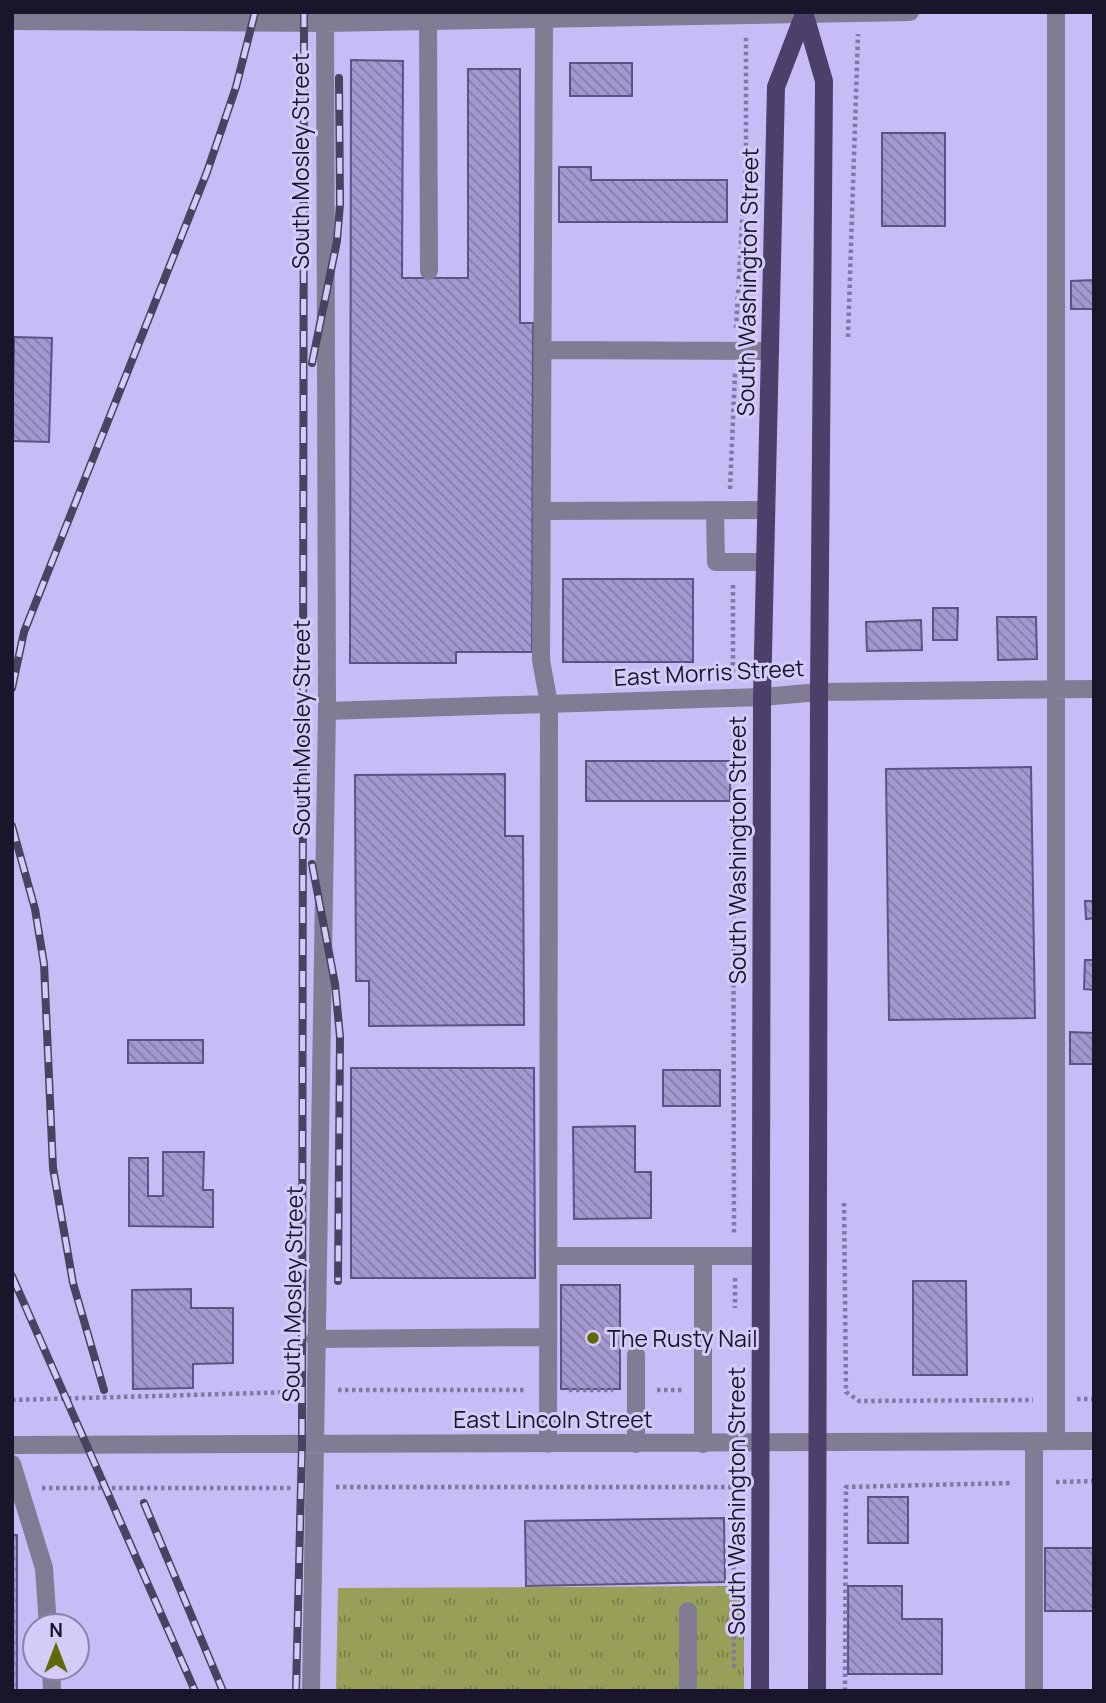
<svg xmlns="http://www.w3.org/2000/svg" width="1106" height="1703" font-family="Manrope,sans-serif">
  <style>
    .grass { fill: url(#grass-tufts) }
    .building { fill: url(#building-back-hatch); stroke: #5d5284; stroke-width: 2 }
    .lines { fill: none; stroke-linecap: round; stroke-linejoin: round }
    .path { stroke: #8178a3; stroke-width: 4.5; stroke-dasharray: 3.5 3.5; stroke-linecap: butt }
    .minor { stroke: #817c94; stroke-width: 18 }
    .major { stroke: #4a4069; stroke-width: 18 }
    .rail-casing { stroke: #494261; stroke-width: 8 }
    .rail { stroke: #d4cbf9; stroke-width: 5; stroke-dasharray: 16; stroke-linecap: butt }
    .poi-dot { fill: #616807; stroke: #d4cbf9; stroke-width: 2.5 }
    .labels { text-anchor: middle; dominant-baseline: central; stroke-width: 6; stroke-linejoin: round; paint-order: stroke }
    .street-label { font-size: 23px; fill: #1a152a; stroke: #d4cbf9 }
    .poi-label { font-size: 23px; fill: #1a152a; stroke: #d4cbf9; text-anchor: start }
  </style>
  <defs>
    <pattern id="grass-tufts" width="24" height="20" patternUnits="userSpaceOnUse" patternTransform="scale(1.75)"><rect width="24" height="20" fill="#979f59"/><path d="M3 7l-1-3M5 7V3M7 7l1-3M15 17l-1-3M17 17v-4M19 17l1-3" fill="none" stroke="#7a804a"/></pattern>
    <pattern id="building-back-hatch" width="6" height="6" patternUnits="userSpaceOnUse" patternTransform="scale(1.75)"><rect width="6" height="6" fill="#a398cf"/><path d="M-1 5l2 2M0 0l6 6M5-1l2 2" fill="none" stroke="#847ba8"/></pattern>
  </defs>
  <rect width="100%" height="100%" fill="#c7bcf5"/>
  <!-- grass -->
  <path class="grass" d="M744,1586V1691H336L338,1588Z"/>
  <!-- building -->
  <path class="building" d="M351,60L403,61L402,278H468V69H520V323H533L532,652H456V663H350Z
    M570,63H632V96H570Z
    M882,133H945V226H882Z
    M559,167H591V180H727V222H559Z
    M1094,280V309H1071V281Z
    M14,337L52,338L49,442L12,441Z
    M563,579H693V662H563Z
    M933,608H958L957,640H933Z
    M997,617H1036L1037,659L998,660Z
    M921,620L922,650L867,651L866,622Z
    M586,761H730V801H586Z
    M1031,767L1035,1018L889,1020L886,769Z
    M505,774V836H523L524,1025L369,1026V981H356L355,775Z
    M1085,901H1094V918L1086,919Z
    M1085,960H1094V990L1084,989Z
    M1070,1032L1094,1033V1064H1070Z
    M128,1040H203V1063H128Z
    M351,1068H534L535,1278H351Z
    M663,1070H720V1106H663Z
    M635,1126V1172H651V1218L574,1219L573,1127Z
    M163,1152H204L203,1190H213V1227L129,1226V1158H148V1196H163Z
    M913,1281H966L967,1375H913Z
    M561,1285H620V1389H561Z
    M191,1289V1308H233V1363L193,1364V1388L133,1389L132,1290Z
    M868,1497H908V1543H868Z
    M724,1518L725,1582L526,1586L525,1521Z
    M12,1535H17V1691H12Z
    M1045,1548H1094V1611H1045Z
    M848,1586H902V1619H942V1674H848Z"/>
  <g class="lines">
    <!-- path -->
    <path class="path" d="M736,328L746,155V36
      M848,337L858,34
      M730,489L735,372
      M733,585V678
      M733,718L734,1234
      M844,1203L846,1392L859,1401L1033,1400
      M735,1278V1308
      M338,1390H526
      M569,1390H613
      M657,1390H683
      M1077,1399H1094
      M12,1400L295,1392
      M1056,1482L1094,1481
      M336,1487H733L734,1669
      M42,1488H292
      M845,1691L846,1487L1012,1483"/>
    <!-- minor -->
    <path class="minor" d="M544,19L541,660L549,704L548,1444
      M12,21L325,23L910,12
      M428,21L429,271
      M542,350L770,351
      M541,511L766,510
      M715,511L716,562H765
      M327,711L762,697L819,692L1094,689
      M548,1256H703V1444
      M703,1256H761
      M315,1339L548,1337
      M636,1355V1444
      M1034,1441V1691
      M1056,1441V12
      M12,1445L1094,1441
      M12,1464L44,1568L48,1626
      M688,1611V1691
      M51,1668L52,1691
      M311,1691L327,711L325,12"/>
    <!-- major -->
    <path class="major" d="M804,12L824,81L819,692L817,1691
      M760,1691L762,697L776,87L804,14"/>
    <defs>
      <path id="rail" d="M312,363L337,241L340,204L339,78
        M12,688L24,632L207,172L236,87L255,12
        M12,826L35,909L44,964L53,1168L73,1283L104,1390
        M312,864L335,984L340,1037L338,1281
        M12,1276L195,1691
        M144,1503L223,1691
        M296,1691L302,1444L304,12"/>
    </defs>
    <!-- rail casing -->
    <use href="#rail" class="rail-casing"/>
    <!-- rail -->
    <use href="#rail" class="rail"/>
  </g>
  <!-- markers -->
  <circle class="poi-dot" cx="593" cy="1338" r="7"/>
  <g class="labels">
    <!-- street labels -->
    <g class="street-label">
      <text transform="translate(300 161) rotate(-90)">South Mosley Street</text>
      <text transform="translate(747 282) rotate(-89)">South Washington Street</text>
      <text transform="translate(709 672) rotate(-3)">East Morris Street</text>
      <text transform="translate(301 728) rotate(-90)">South Mosley Street</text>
      <text transform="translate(737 850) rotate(-90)">South Washington Street</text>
      <text transform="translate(292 1294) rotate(-89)">South Mosley Street</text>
      <text x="553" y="1419">East Lincoln Street</text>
      <text transform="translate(736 1501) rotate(-90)">South Washington Street</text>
    </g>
    <!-- poi labels -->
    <g class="poi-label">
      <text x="607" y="1338">The Rusty Nail</text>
    </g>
  </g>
  <!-- border -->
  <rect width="1106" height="1703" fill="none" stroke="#1a152a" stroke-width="28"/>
  <!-- north arrow -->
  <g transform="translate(56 1647)"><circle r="33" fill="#d4cbf9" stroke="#8a82a6" stroke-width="2"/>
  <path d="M0-5L12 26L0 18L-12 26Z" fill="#616807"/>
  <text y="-10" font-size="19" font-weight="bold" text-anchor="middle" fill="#1a152a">N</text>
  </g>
</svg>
